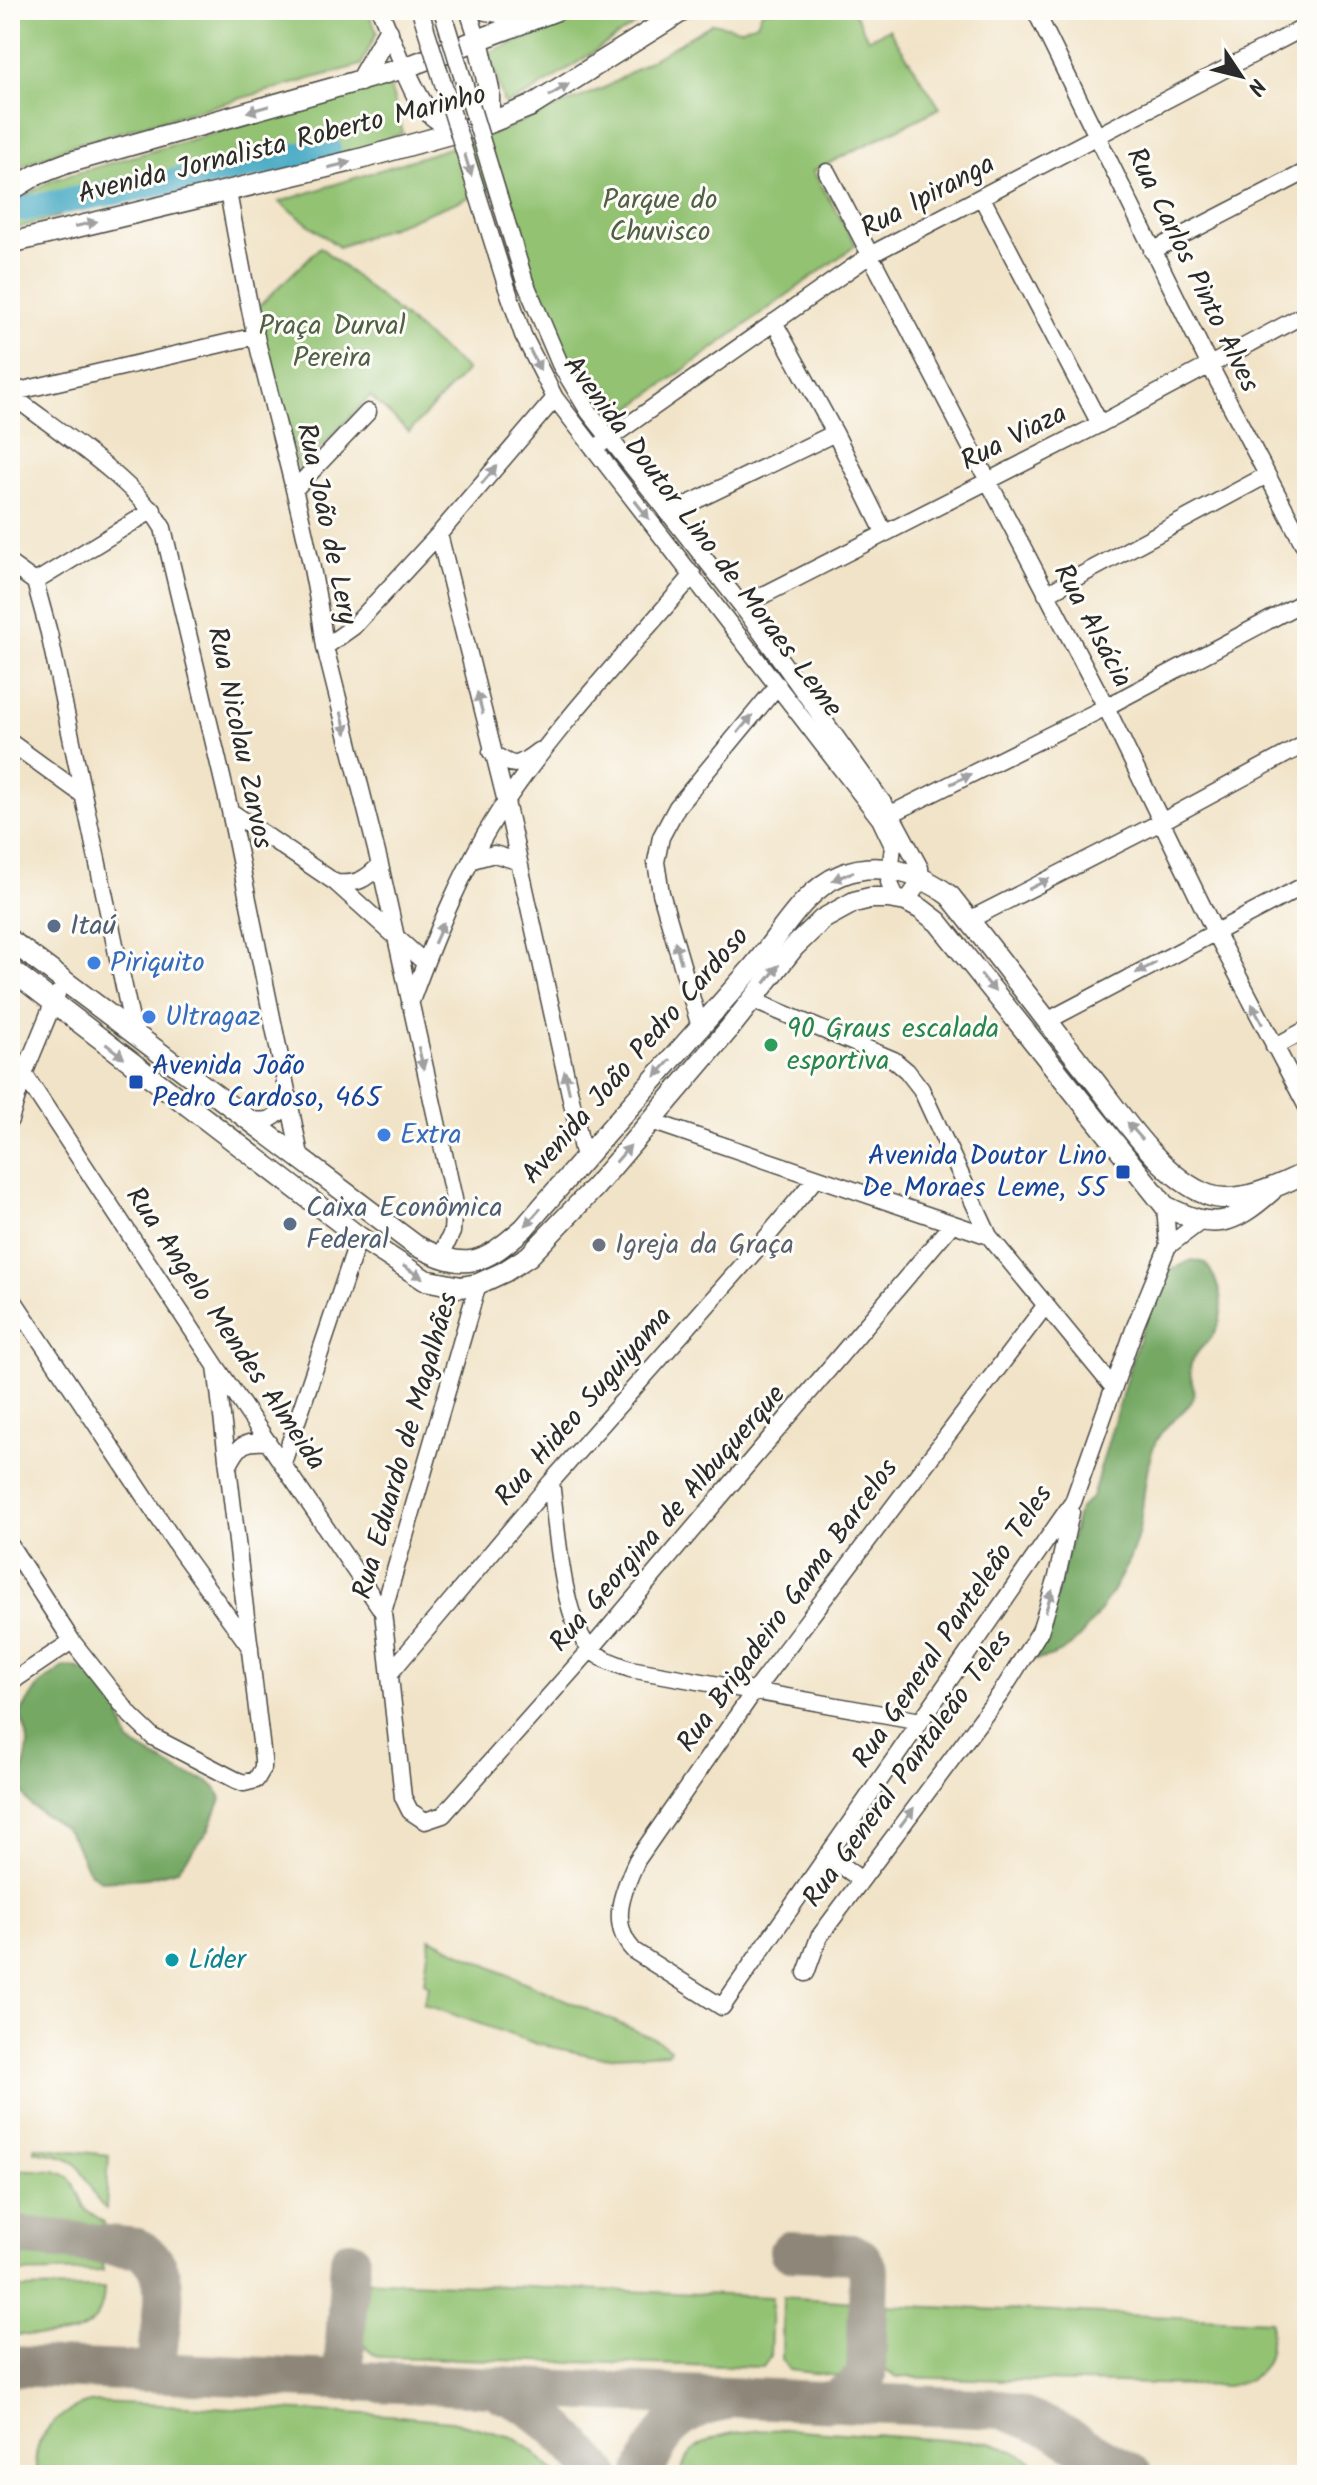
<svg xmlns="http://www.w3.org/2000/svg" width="1317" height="2485" font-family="Kalam,sans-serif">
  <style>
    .green { fill: #92c272; stroke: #5e764e; stroke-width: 2 }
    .forest { fill: #75a864; stroke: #506a48; stroke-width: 2 }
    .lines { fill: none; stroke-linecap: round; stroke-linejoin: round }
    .stream { stroke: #43a8c3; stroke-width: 4 }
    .river { stroke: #43a8c3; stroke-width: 26 }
    .taxiway { stroke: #8e8779; stroke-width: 40 }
    .minor-casing { stroke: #494742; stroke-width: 19 }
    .major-casing { stroke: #494742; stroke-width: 23 }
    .minor { stroke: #fff; stroke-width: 16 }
    .major { stroke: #fff; stroke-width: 20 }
    .minor-bridge-casing { stroke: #494742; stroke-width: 19; stroke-linecap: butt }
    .minor-bridge { stroke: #fff; stroke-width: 16 }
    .oneway { fill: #a0a0a0 }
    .service-dot { fill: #5c6f8a; stroke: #fdfcf7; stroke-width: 3 }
    .shop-dot { fill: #3f7fe0; stroke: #fdfcf7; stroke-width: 3 }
    .leisure-dot { fill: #2e9e5b; stroke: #fdfcf7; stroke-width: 3 }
    .transit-dot { fill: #1a4fb4; stroke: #fdfcf7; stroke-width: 3 }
    .worship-dot { fill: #6b7280; stroke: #fdfcf7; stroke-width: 3 }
    .culture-dot { fill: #0f9aa8; stroke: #fdfcf7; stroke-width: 3 }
    .labels { text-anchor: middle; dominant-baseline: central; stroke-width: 6; stroke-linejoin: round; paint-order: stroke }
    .street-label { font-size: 28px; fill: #2b2b2b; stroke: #fdfcf7 }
    .park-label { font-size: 28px; fill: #4f6044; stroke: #fdfcf7 }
    .service-label { font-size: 28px; fill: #4e5e75; stroke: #fdfcf7; text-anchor: start }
    .shop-label { font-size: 28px; fill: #366cbe; stroke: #fdfcf7; text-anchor: start }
    .leisure-label { font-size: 28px; fill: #27864d; stroke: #fdfcf7; text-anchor: start }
    .transit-label { font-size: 28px; fill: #164399; stroke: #fdfcf7; text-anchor: start }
    .worship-label { font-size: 28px; fill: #5b616d; stroke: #fdfcf7; text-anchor: start }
    .culture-label { font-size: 28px; fill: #0d838f; stroke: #fdfcf7; text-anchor: start }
  </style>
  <rect width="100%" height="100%" fill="#fdfcf7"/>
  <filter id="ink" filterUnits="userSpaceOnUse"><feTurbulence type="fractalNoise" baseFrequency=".0125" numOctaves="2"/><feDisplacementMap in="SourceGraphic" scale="16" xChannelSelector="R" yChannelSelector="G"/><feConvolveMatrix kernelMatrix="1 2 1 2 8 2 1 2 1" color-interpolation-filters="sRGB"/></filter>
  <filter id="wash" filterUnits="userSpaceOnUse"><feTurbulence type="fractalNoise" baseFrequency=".006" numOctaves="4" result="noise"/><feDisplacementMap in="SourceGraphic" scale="32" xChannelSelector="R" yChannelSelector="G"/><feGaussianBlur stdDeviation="1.8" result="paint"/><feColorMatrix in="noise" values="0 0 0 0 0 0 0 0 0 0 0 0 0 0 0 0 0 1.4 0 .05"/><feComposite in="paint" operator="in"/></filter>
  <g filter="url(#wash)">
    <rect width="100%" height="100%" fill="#f1e3c7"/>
    <!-- green -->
    <path class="green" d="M10,10H367L377,32L361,65L66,147L10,172Z
      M599,10H657L531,93L507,104L504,103L489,52Z
      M763,10H853L868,39L889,29L940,108L813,171L856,245L609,424L596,409L544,324L504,184L339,247L279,202L487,136L606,87L713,23L740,29L757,23Z
      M389,82L403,133L331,160L324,140L193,171L22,200L24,218L56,212L60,216L10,230V203L53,180Z
      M320,247L467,370L409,432L370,396L299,471L256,309Z
      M430,1938L499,1971L658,2040L670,2049L668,2053L599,2057L537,2044L423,2004L429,1986L424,1982Z
      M35,2147L109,2155L106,2209C88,2196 88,2167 67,2158C58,2154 45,2154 35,2151Z
      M10,2169L55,2171L65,2175L73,2183L85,2209L104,2222V2229L10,2218Z
      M10,2244L48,2249L102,2264L103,2271L10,2273Z
      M359,2280L772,2297L770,2357L763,2367L380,2357C349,2347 359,2306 359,2280Z
      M104,2288C103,2345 51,2337 10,2334V2289Z
      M783,2297L854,2302L853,2370L846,2377L789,2370L782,2360Z
      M883,2305L1271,2321C1270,2359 1270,2378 1227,2386L898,2377L886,2371L879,2361Z
      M96,2402L389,2415L451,2421L512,2437L532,2450L558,2475H38C26,2439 62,2406 96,2402Z
      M782,2429L990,2443L1014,2451L1056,2475H680C692,2429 744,2432 782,2429Z"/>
    <!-- forest -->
    <path class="forest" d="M1192,1260L1205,1263C1220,1281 1229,1314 1212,1336C1205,1345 1194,1353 1191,1364C1187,1377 1198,1388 1192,1400C1183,1417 1163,1422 1154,1446C1144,1473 1144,1502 1139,1530C1132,1564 1095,1626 1068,1648C1057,1656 1047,1658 1034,1660L1053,1609L1079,1509L1092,1497L1134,1353L1163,1274Z
      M64,1667C88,1667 106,1682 126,1695L130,1700L129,1706L120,1717L129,1742L182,1773L208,1781L217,1789L221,1799L208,1831L177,1870L147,1878L102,1881C80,1870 82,1848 68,1832C54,1817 28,1812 23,1792C19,1775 28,1760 28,1743C28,1733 23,1723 20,1714L39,1685Z"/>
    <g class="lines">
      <!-- stream -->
      <path class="stream" d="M38,2472L95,2475"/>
      <!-- river -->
      <path class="river" d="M23,209L225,172L328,149"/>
      <!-- taxiway -->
      <path class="taxiway" d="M10,2235L137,2248C176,2265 161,2314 158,2348
        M789,2251L853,2254L861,2258L869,2271L866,2376L851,2391L833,2401
        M10,2366L1002,2409L1053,2429L1133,2475
        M343,2381L350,2260
        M502,2393C543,2408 572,2443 601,2475
        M644,2475C659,2434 677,2410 721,2402"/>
    </g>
  </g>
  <g filter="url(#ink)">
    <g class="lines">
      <defs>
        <path id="minor" d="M380,10L404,68
          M468,10L478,40
          M1035,10L1209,364L1307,551
          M827,172L1106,707L1215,932L1307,1107
          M228,192C237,240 245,289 256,337C280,440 312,542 325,647L380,865L454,1199L452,1232L440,1258
          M982,198L1100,424
          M1152,251L1307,171
          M525,282L560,364L589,412L742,606L891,814L920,868C921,882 915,890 906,901
          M507,288L523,335L555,398L880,819L893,846L889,882L897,899
          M774,322L835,433L884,532
          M10,393L256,336
          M10,394C56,430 135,480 163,528L230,811L301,1160
          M594,449L870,255L1307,26
          M294,490L368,412
          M668,514L835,433
          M439,534L506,802L584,1158
          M10,564L35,582L49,633L134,1034
          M35,582L153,510
          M1046,594L1267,475
          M742,606L1100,424L1307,313
          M325,647L353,627L439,534L555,398
          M10,742L83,795
          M491,752C514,768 516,768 538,751
          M230,811L336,883L425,963
          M881,819L1106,707L1307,600
          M472,860L494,854L517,861
          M336,883C357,885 366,879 380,865
          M969,920L1161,822L1307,743
          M752,1000L894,1060L907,1071L921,1089L989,1236L1113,1387
          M410,1004C435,935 465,862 506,801C561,721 630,649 693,575
          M1047,1021L1307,884
          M700,1027L661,893L656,862L661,837L677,807L778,685
          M1274,1047L1307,1029
          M24,1074L216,1366L383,1612
          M10,1120L24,1074L57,994
          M248,1120C272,1122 273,1120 288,1102
          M651,1121L989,1236
          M1168,1246L1200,1222
          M478,1284L383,1612L403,1797L410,1811L425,1821L443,1815L591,1649L952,1224
          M10,1295L182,1553L250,1647
          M1045,1306L755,1690L637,1860C623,1890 608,1924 634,1951L722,2007L1073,1502L1136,1324L1168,1246L1165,1206
          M283,1463L359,1237
          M228,1467C239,1445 243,1440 268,1442
          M551,1482C557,1525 561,1619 591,1650C602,1660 617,1664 630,1669L921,1721
          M10,1545L72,1641L131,1716L153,1737L236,1780L244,1783L256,1780L263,1768V1759L216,1366
          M391,1672L551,1482L756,1250L816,1178
          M10,1683L72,1641
          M827,1855L860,1879
          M806,1973L819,1937L1001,1693L1040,1631L1057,1577L1071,1512"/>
        <path id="major" d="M486,10L531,17
          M478,40L489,89V123
          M404,68C421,104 423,115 461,132
          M360,81L388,32
          M10,191L36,175L67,163L404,68L557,10
          M10,243L360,159L489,123L531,106L684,10
          M10,940L415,1245C466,1272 482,1265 524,1228C599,1140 677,1054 753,967C779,937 803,890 841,875C877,860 920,872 950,896C998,956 1044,1018 1093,1079C1122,1116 1162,1178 1208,1195C1237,1206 1281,1185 1307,1172
          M10,969L359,1237L425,1280L461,1287L478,1284L504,1272L529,1256L595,1187L729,1029L794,947L823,919L854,902L870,898H888L906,901L921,909L938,922L1165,1206C1214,1231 1231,1226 1271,1191"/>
      </defs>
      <!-- minor casing -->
      <use href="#minor" class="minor-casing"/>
      <!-- major casing -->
      <use href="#major" class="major-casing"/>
      <!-- minor -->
      <use href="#minor" class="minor"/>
      <!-- major -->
      <use href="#major" class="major"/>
      <defs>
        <path id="minor-bridge" d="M420,10L507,288
          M442,10L525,282"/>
      </defs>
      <!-- minor-bridge casing -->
      <use href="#minor-bridge" class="minor-bridge-casing"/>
      <!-- minor-bridge -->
      <use href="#minor-bridge" class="minor-bridge"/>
    </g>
    <!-- one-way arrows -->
    <defs><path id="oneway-solid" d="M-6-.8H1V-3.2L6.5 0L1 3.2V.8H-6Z" transform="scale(2)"/></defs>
    <g class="oneway">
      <use href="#oneway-solid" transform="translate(559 90) rotate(-31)"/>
      <use href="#oneway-solid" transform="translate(258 109) rotate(164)"/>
      <use href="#oneway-solid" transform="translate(339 165) rotate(-14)"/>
      <use href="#oneway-solid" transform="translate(468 165) rotate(73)"/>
      <use href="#oneway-solid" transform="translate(86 224) rotate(-13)"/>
      <use href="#oneway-solid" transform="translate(535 360) rotate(63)"/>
      <use href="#oneway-solid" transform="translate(489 475) rotate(-50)"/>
      <use href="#oneway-solid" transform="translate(642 510) rotate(52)"/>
      <use href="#oneway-solid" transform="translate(480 703) rotate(-104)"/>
      <use href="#oneway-solid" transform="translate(344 723) rotate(76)"/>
      <use href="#oneway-solid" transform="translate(745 724) rotate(-50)"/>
      <use href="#oneway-solid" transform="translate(961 779) rotate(-26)"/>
      <use href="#oneway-solid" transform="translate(843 876) rotate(158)"/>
      <use href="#oneway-solid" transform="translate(1039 884) rotate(-27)"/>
      <use href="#oneway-solid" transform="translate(439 933) rotate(-66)"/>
      <use href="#oneway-solid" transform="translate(678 952) rotate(-106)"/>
      <use href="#oneway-solid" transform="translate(1146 968) rotate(152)"/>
      <use href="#oneway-solid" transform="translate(772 974) rotate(-52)"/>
      <use href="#oneway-solid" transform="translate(988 983) rotate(51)"/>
      <use href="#oneway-solid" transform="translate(1257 1014) rotate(-117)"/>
      <use href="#oneway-solid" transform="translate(115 1051) rotate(37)"/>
      <use href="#oneway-solid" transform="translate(421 1058) rotate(77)"/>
      <use href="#oneway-solid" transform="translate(663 1068) rotate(132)"/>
      <use href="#oneway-solid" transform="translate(567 1082) rotate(-103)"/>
      <use href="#oneway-solid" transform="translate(1135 1131) rotate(-131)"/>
      <use href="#oneway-solid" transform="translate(623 1154) rotate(-49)"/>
      <use href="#oneway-solid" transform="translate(533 1217) rotate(131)"/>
      <use href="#oneway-solid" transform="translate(413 1272) rotate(32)"/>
      <use href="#oneway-solid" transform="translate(1049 1601) rotate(-72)"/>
      <use href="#oneway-solid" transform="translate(907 1817) rotate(-53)"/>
    </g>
  </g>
  <!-- markers -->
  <g class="service-dot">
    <circle cx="54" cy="926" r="8"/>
    <circle cx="290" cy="1224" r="8"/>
  </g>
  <g class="shop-dot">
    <circle cx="94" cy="963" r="8"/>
    <circle cx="149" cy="1017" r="8"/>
    <circle cx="384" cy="1135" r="8"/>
  </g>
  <circle class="leisure-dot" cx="771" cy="1045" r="8"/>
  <g class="transit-dot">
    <rect x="128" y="1074" width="16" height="16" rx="4"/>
    <rect x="1115" y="1164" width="16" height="16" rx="4"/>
  </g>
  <circle class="worship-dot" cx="599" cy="1245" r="8"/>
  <circle class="culture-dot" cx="172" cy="1960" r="8"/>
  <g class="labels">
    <!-- street labels -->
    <g class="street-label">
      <text transform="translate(282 145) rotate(-14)">Avenida Jornalista Roberto Marinho</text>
      <text transform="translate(928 197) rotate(-28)">Rua Ipiranga</text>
      <text transform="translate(1192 270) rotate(64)">Rua Carlos Pinto Alves</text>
      <text transform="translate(1014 438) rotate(-27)">Rua Viaza</text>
      <text transform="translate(326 524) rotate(78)">Rua João de Lery</text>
      <text transform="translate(702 537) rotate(53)">Avenida Doutor Lino de Moraes Leme</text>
      <text transform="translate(1092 626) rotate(62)">Rua Alsácia</text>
      <text transform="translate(239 738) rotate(78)">Rua Nicolau Zarvos</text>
      <text transform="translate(636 1056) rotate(-49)">Avenida João Pedro Cardoso</text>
      <text transform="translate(225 1329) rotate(56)">Rua Angelo Mendes Almeida</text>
      <text transform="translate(584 1407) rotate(-49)">Rua Hideo Suguiyama</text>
      <text transform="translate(406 1446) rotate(-74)">Rua Eduardo de Magalhães</text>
      <text transform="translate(668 1519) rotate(-49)">Rua Georgina de Albuquerque</text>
      <text transform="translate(788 1606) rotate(-54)">Rua Brigadeiro Gama Barcelos</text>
      <text transform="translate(953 1627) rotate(-56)">Rua General Panteleão Teles</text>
      <text transform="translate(908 1769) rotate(-54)">Rua General Pantaleão Teles</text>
    </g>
    <!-- park labels -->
    <g class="park-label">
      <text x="660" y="200">Parque do<tspan x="660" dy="32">Chuvisco</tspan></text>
      <text x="332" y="326">Praça Durval<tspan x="332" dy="32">Pereira</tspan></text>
    </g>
    <!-- service labels -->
    <g class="service-label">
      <text x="70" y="926">Itaú</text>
      <text x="306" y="1208">Caixa Econômica<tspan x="306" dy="32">Federal</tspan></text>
    </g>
    <!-- shop labels -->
    <g class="shop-label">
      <text x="110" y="963">Piriquito</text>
      <text x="165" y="1017">Ultragaz</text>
      <text x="400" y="1135">Extra</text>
    </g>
    <!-- leisure labels -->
    <g class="leisure-label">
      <text x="787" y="1029">90 Graus escalada<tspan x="787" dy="32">esportiva</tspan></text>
    </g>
    <!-- transit labels -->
    <g class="transit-label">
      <text x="152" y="1066">Avenida João<tspan x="152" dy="32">Pedro Cardoso, 465</tspan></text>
      <text x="1107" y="1156" text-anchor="end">Avenida Doutor Lino<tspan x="1107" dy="32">De Moraes Leme, 55</tspan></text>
    </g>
    <!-- worship labels -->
    <g class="worship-label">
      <text x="615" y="1245">Igreja da Graça</text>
    </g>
    <!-- culture labels -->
    <g class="culture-label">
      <text x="188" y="1960">Líder</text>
    </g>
  </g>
  <!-- margin -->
  <rect width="1317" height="2485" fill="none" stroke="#fdfcf7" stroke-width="40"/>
  <!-- north arrow -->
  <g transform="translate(1241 76) rotate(125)" stroke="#fdfcf7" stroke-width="6" paint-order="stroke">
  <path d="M0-6L14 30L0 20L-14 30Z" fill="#2b2b2b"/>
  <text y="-12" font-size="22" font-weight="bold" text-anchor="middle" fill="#2b2b2b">N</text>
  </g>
</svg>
